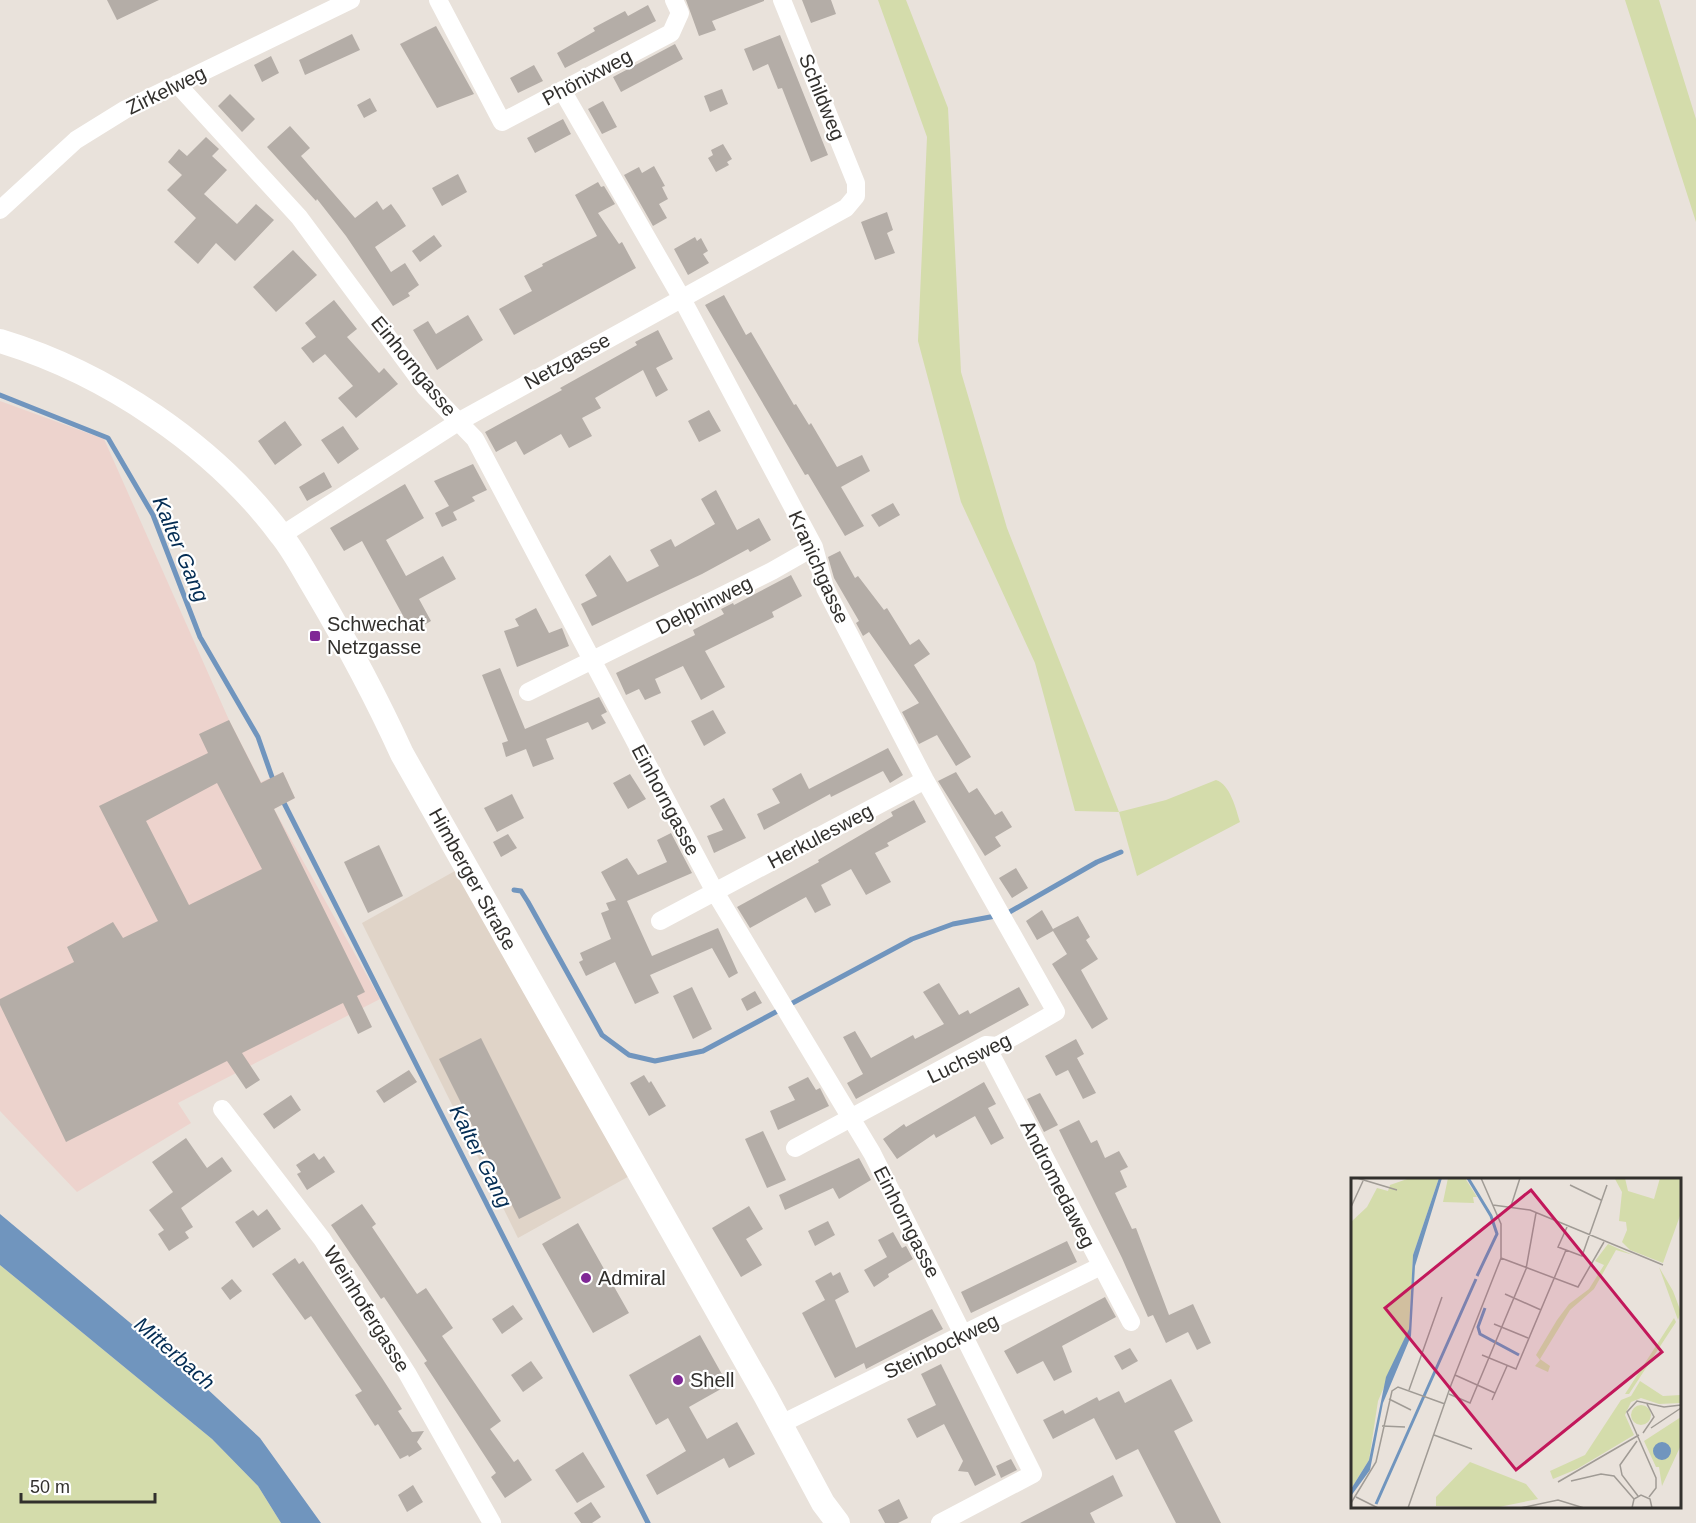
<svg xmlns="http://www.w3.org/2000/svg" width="1696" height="1523" font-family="Arial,sans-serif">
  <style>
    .built { fill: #e0d4c8 }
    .industrial { fill: #edd3cd }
    .green { fill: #d4dcab }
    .water { fill: #7095be }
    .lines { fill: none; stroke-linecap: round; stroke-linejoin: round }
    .stream { stroke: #7095be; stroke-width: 5 }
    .building { fill: #b4ada7; fill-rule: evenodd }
    .minor { stroke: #fff; stroke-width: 18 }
    .secondary { stroke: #fff; stroke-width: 24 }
    .poi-dot { fill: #802896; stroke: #fff; stroke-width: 2 }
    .labels { text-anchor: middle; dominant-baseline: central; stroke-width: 4.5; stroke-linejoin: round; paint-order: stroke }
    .street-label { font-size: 20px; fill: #32302d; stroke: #fff }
    .poi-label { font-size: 20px; fill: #32302d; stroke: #fff; text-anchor: start }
    .water-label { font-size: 21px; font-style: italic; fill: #032c53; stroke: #fff }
    .inset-river { fill: none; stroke: #7095be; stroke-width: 3 }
    .inset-road { fill: none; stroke: #a09b95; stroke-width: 1.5 }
    .view { fill: #c2185b; fill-opacity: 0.15; stroke: #c2185b; stroke-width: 3 }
    .inset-edge { fill: none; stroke: #32302d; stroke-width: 3 }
  </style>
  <rect width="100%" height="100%" fill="#e9e2db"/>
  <!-- built -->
  <path class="built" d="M462,867L633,1174L518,1238L362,923Z"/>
  <!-- industrial -->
  <path class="industrial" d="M0,401L104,439L229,720L261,782L283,772L295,798L274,809L380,999L178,1103L191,1123L77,1192L0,1111Z"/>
  <!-- green -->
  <path class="green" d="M878,0H906L948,108L961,372L1007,528L1119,812L1166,800L1216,780C1230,784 1236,809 1240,822L1137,876L1119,812L1075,811L1035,663L961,502L918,341L927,137Z
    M1625,0H1659L1696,119V222Z
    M0,1265L212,1439L258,1486L281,1523H0Z"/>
  <!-- water -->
  <path class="water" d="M0,1214L189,1372L260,1438L321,1523H281L258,1486L212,1439L0,1265Z"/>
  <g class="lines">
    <!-- stream -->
    <path class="stream" d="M0,395L108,438L153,515L200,637L258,737L272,777
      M284,803L648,1523
      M514,890L521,891L528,902L602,1035L629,1055L655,1061L703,1051L912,939L953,924L1006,914L1097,862L1121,852"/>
  </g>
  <!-- building -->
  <path class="building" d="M107,0H159L117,20Z
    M686,0H764V1L712,21L716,30L699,36Z
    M802,0H831L836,14L811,23Z
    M648,5L656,21L565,68L557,53L595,31L593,28L625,11L628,16Z
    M436,26L474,94L437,108L400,44Z
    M352,34L360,50L305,75L299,60Z
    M780,35L828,155L811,162L782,88L778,89L768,64L753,71L744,49Z
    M675,44L683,59L621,92L613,77Z
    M271,56L279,73L262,82L254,65Z
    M534,65L543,81L518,93L510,78Z
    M722,89L728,104L710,112L704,96Z
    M230,94L255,119L242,132L218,106Z
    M370,98L377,111L364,118L357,105Z
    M603,101L617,127L602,134L588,109Z
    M563,119L571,134L535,153L527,138Z
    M290,126L310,148L301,156L355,218L377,201L383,210L391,204L399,215L406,226L375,247L391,272L405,263L419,285L408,293L410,296L393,306L346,236L317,199L316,201L267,147Z
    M206,137L219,149L212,156L227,170L204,194L237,224L256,204L274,220L235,261L216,243L198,264L174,242L196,218L167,190L182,175L168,162L179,149L187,156Z
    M723,144L732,159L727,162L729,165L716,172L708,158L713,155L711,150Z
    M654,166L665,186L662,187L668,199L659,204L667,218L653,226L624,175L639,167L642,173Z
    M458,174L467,192L442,206L432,188Z
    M598,182L601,187L604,186L615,204L598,213L619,244L622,242L636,268L514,335L499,309L532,291L524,276L543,266L542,264L597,236L575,195Z
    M887,212L893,230L887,233L895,253L875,260L861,222Z
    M434,235L442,246L420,262L412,251Z
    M695,237L697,241L701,238L708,251L703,254L709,263L688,275L674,249Z
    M293,250L317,275L276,312L253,287Z
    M724,295L746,335L751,332L794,405L796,404L809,425L811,423L837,467L862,455L870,471L841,487L864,526L845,536L808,474L805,475L705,305Z
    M334,300L357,329L347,337L379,373L384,368L398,384L356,418L338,398L353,386L325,354L313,363L301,348L316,337L305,323Z
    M468,315L483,340L437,370L413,330L428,321L436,334Z
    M658,330L673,359L656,368L668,390L656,397L643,370L595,398L601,408L582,418L592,436L569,448L561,434L524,455L516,441L496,452L485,432L562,390L560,388L637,345L635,342Z
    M709,410L721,431L699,442L688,421Z
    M285,421L302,445L275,465L258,441Z
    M343,426L359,449L338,464L321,440Z
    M473,464L487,490L472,497L475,501L453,512L457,520L442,527L435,513L449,506L434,481Z
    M324,472L332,487L307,501L299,487Z
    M405,484L424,518L386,540L406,576L443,556L456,579L419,599L431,621L412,632L362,541L344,551L330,528Z
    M716,490L737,530L759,518L771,540L750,552L748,549L702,574L592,626L581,604L597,596L585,575L610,555L627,582L659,566L650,550L671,539L675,547L715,524L701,499Z
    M893,503L900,515L879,527L871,515Z
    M840,551L855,578L858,576L884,610L887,608L910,645L919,639L930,654L914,665L971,757L956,766L937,735L919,744L902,712L919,703L869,632L863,636L856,623L859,621L834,578L828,557Z
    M791,575L802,596L772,612L774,617L705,651L725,687L701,700L683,666L655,679L661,693L645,700L639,689L626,695L616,673L695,635L693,630L724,614L721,609L733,603L734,605Z
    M536,608L549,633L562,628L569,646L517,667L504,631L519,626L515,619Z
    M500,668L525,729L599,697L607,712L601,715L606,723L592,730L588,722L546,739L554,759L533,767L526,749L506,757L502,743L508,741L482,675Z
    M713,710L726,733L704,746L691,721Z
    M229,720L261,783L283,772L295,798L274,809L365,992L357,996L372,1027L358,1034L343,1003L242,1053L260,1080L246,1089L227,1061L66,1142L0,1005V999L74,962L67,947L113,922L123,938L158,921L99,806L208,753L199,734ZM217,783L262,869L189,905L146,821Z
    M888,748L903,775L890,783L883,771L831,797L830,794L764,830L757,814L780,803L772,789L801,773L809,789Z
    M956,772L969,793L977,788L995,815L1002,811L1012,827L995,837L1001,846L985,856L938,781Z
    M630,774L646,799L628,809L613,783Z
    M512,794L524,818L497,832L484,808Z
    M724,798L746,838L714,853L707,836L723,830L710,806Z
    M914,800L926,822L887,843L889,846L875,853L891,882L866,895L851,869L821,885L831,905L815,913L806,897L750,928L737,907L819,862L818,860L893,816L891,812Z
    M671,833L692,873L627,901L652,956L718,928L738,973L729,978L712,948L650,975L659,993L635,1004L615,962L586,976L579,962L583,960L580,953L611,939L601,913L609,910L606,903L616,900L601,872L627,858L638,875L667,862L657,840Z
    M508,834L517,848L501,857L493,842Z
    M379,845L403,896L368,913L344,862Z
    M1016,868L1028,888L1012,898L999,878Z
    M1042,910L1053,929L1078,916L1090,937L1086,940L1098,959L1081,970L1108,1019L1092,1029L1052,964L1067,954L1053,931L1037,940L1026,921Z
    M939,983L959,1015L968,1010L970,1014L1019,987L1029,1005L856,1099L847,1083L863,1074L843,1037L855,1031L871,1058L913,1035L915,1039L944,1024L923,992Z
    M692,987L712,1029L693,1039L673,996Z
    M755,991L762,1003L747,1011L741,999Z
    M481,1038L561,1198L519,1219L439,1059Z
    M1076,1039L1084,1054L1077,1058L1096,1093L1083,1099L1068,1070L1056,1076L1045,1056Z
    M409,1070L417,1082L384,1103L376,1091Z
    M644,1075L649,1083L651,1081L666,1106L649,1116L630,1083Z
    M808,1077L816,1090L820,1088L829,1106L778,1130L770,1111L795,1100L788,1087Z
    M984,1082L996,1104L988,1108L1004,1138L991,1145L975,1116L936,1138L934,1134L897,1159L883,1139L904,1124L906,1127Z
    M1040,1093L1058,1125L1044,1132L1027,1099Z
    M291,1095L301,1110L274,1129L263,1114Z
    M1079,1120L1091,1143L1097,1140L1105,1158L1119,1151L1128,1167L1120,1171L1127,1187L1115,1193L1132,1229L1136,1228L1169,1315L1193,1304L1211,1343L1197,1350L1188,1332L1166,1343L1153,1315L1148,1317L1122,1258L1059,1130Z
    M763,1131L786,1180L767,1188L745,1139Z
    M186,1138L207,1168L222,1157L232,1171L181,1208L193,1227L185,1232L189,1238L169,1251L158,1234L164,1230L149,1210L173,1192L152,1162Z
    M314,1153L319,1160L324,1156L335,1172L307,1190L297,1174L301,1172L296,1165Z
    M859,1158L871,1180L839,1199L833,1188L785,1210L779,1195Z
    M362,1204L376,1224L372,1227L417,1294L426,1288L453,1328L442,1336L501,1421L490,1429L514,1462L518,1459L532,1480L505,1498L491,1477L496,1473L424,1363L427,1361L384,1297L381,1299L331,1225Z
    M749,1206L763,1229L746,1239L762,1265L741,1277L712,1228Z
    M267,1209L281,1229L253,1248L235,1222L253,1210L258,1216Z
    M828,1221L835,1235L815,1246L808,1231Z
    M578,1223L629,1313L593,1333L542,1244Z
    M893,1232L902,1248L906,1246L913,1259L888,1274L889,1277L874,1287L864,1270L887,1257L878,1240Z
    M1067,1241L1077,1262L971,1313L961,1292Z
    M295,1258L299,1264L303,1261L382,1378L402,1409L398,1411L412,1432L424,1431L417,1442L422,1449L409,1457L408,1455L400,1459L378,1424L375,1426L355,1395L362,1391L311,1316L305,1320L272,1274Z
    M831,1272L833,1276L840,1272L849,1292L835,1300L856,1348L932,1309L943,1329L866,1369L864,1363L835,1378L802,1313L825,1300L815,1281Z
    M232,1279L242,1291L230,1300L221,1288Z
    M1105,1297L1116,1317L1062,1346L1072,1372L1054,1381L1043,1361L1017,1374L1004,1351Z
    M513,1305L523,1319L502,1334L492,1319Z
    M700,1335L728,1385L689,1407L707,1439L737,1422L755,1454L729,1468L724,1458L657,1495L646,1475L686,1451L668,1418L656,1425L629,1375Z
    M1130,1348L1138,1361L1122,1370L1114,1356Z
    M531,1361L543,1378L523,1392L511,1375Z
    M941,1364L996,1475L975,1486L968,1472L958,1471L963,1461L944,1424L917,1438L907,1419L936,1405L921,1374Z
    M1171,1379L1193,1421L1174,1431L1221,1523H1176L1138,1449L1116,1460L1094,1418L1053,1439L1043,1420L1063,1410L1065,1414L1097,1397L1099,1401L1119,1391L1125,1403Z
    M583,1452L605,1487L577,1503L555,1470Z
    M1011,1459L1017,1470L1001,1478L996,1466Z
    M1113,1475L1123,1496L1090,1513L1095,1523H1020Z
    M413,1485L423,1502L407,1512L398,1495Z
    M899,1499L908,1518L898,1523H885L878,1510Z
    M591,1502L601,1517L592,1523H581L574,1513Z"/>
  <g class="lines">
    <!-- minor -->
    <path class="minor" d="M438,0L502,122L671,33L680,13L674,0
      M177,84L299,217L425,387L475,439L715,892L872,1153L1033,1474L940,1523
      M562,90L681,297L814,547L825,588L925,780L1056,1012L997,1046L986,1045L795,1148
      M0,210L76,140L126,109L351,0
      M282,535L458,422L846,208L856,196V183L782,0
      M528,692L772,571L814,547
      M660,921L925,780
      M986,1045L1131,1322
      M222,1109L322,1239L407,1373L492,1523
      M781,1424L1101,1266"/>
    <!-- secondary -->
    <path class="secondary" d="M0,341C106,373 214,445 281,535C294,551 304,571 315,589C347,643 376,697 402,754L765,1395L823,1503L838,1523"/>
  </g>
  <!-- markers -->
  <g class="poi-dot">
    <rect x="309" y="630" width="12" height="12" rx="3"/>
    <circle cx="586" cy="1278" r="6"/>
    <circle cx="678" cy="1380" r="6"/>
  </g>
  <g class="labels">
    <!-- street labels -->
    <g class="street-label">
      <text transform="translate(587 77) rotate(-28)">Phönixweg</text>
      <text transform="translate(166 90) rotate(-26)">Zirkelweg</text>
      <text transform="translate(822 97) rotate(68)">Schildweg</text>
      <text transform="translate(567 361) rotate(-29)">Netzgasse</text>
      <text transform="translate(414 366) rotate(51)">Einhorngasse</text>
      <text transform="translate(819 567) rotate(66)">Kranichgasse</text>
      <text transform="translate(704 605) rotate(-27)">Delphinweg</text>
      <text transform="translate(666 800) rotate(62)">Einhorngasse</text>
      <text transform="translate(820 836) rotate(-28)">Herkulesweg</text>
      <text transform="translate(473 879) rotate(61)">Himberger Straße</text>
      <text transform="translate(969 1058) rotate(-26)">Luchsweg</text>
      <text transform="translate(1058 1184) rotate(63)">Andromedaweg</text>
      <text transform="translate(907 1222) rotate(63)">Einhorngasse</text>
      <text transform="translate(367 1309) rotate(58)">Weinhofergasse</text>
      <text transform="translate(941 1346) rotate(-26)">Steinbockweg</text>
    </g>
    <!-- poi labels -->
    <g class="poi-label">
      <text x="327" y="624">Schwechat<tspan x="327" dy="23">Netzgasse</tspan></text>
      <text x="598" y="1278">Admiral</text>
      <text x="690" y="1380">Shell</text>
    </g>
    <!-- water labels -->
    <g class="water-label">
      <text transform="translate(181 549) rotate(67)">Kalter Gang</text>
      <text transform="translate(481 1156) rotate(63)">Kalter Gang</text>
      <text transform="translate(175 1353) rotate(41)">Mitterbach</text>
    </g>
  </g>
  <!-- overview -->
  <g transform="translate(1351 1178)">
    <rect width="330" height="330" fill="#e9e2db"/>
    <path d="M59,0H88L62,77L58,151L27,223L18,282L0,311V44L16,29L26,10L37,13L39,7ZM97,0H114L126,19H122L123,25L92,24ZM274,0L277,13L303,21L309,0H330V35L312,85L279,72L271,64L276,52L275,44L268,43L271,14L264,1ZM257,66L282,77L265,72L243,111L219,132L189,181L199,188L197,194L184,188L189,182L185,177L206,142L218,126L238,111L253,87L244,83ZM308,89L322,113L330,134L327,142ZM323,140L325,144L278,216H274ZM289,203L312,218L330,217V225L308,226L290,220L280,224L274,237L283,257L226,291L202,301L199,293L234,277L270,222L280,218ZM280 237a10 10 0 1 1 20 0a10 10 0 1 1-20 0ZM330,239V267L311,308L308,289H305L293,263ZM119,284L175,306L187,321L143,330L85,328V319Z" fill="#d4dcab"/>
    <path d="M88,0H91L64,88L60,158L32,225L19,292L0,318V311L18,282L35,199L58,151L62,77ZM302 273a9 9 0 1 1 18 0a9 9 0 1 1-18 0Z" fill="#7095be"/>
    <path class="inset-river" d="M117,0L140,38L146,56L126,98M134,130L127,149L129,156L168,177M25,326L125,101"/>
    <path class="inset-road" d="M6,0L46,12M219,7L250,22M142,27L179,32L312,87M160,28L169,0M0,29L12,3M216,49L207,69L231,78L256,7M150,80L227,109L253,64M154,116L190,132M143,146L177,160M131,177L165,191L215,72M104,197L144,215M58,212L91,119M98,216L119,225L175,91L185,35M38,221L60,232M141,222L156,188M31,248L54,249M300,250L330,230M292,255L303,239L296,226M83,257L121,271M286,263L269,287L271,297L287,318M220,303L250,296L263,298L283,321M207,304L288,257M5,319L27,330M298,319L305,310V300L276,234L286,223L313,229L330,227M0,325L25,284L41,213L47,209L94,226M57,330L100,207L150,80V46L130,0M169,330L207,322L233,330M281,330L283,321L290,317L299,321L301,330"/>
    <path class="view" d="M180,12L311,174L165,292L34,130Z"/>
    <rect width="330" height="330" class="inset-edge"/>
  </g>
  <!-- scale -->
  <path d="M21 1493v9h134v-9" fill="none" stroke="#32302d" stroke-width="3"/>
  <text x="30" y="1493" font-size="18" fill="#32302d" stroke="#ffffff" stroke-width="4.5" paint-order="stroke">50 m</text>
</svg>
